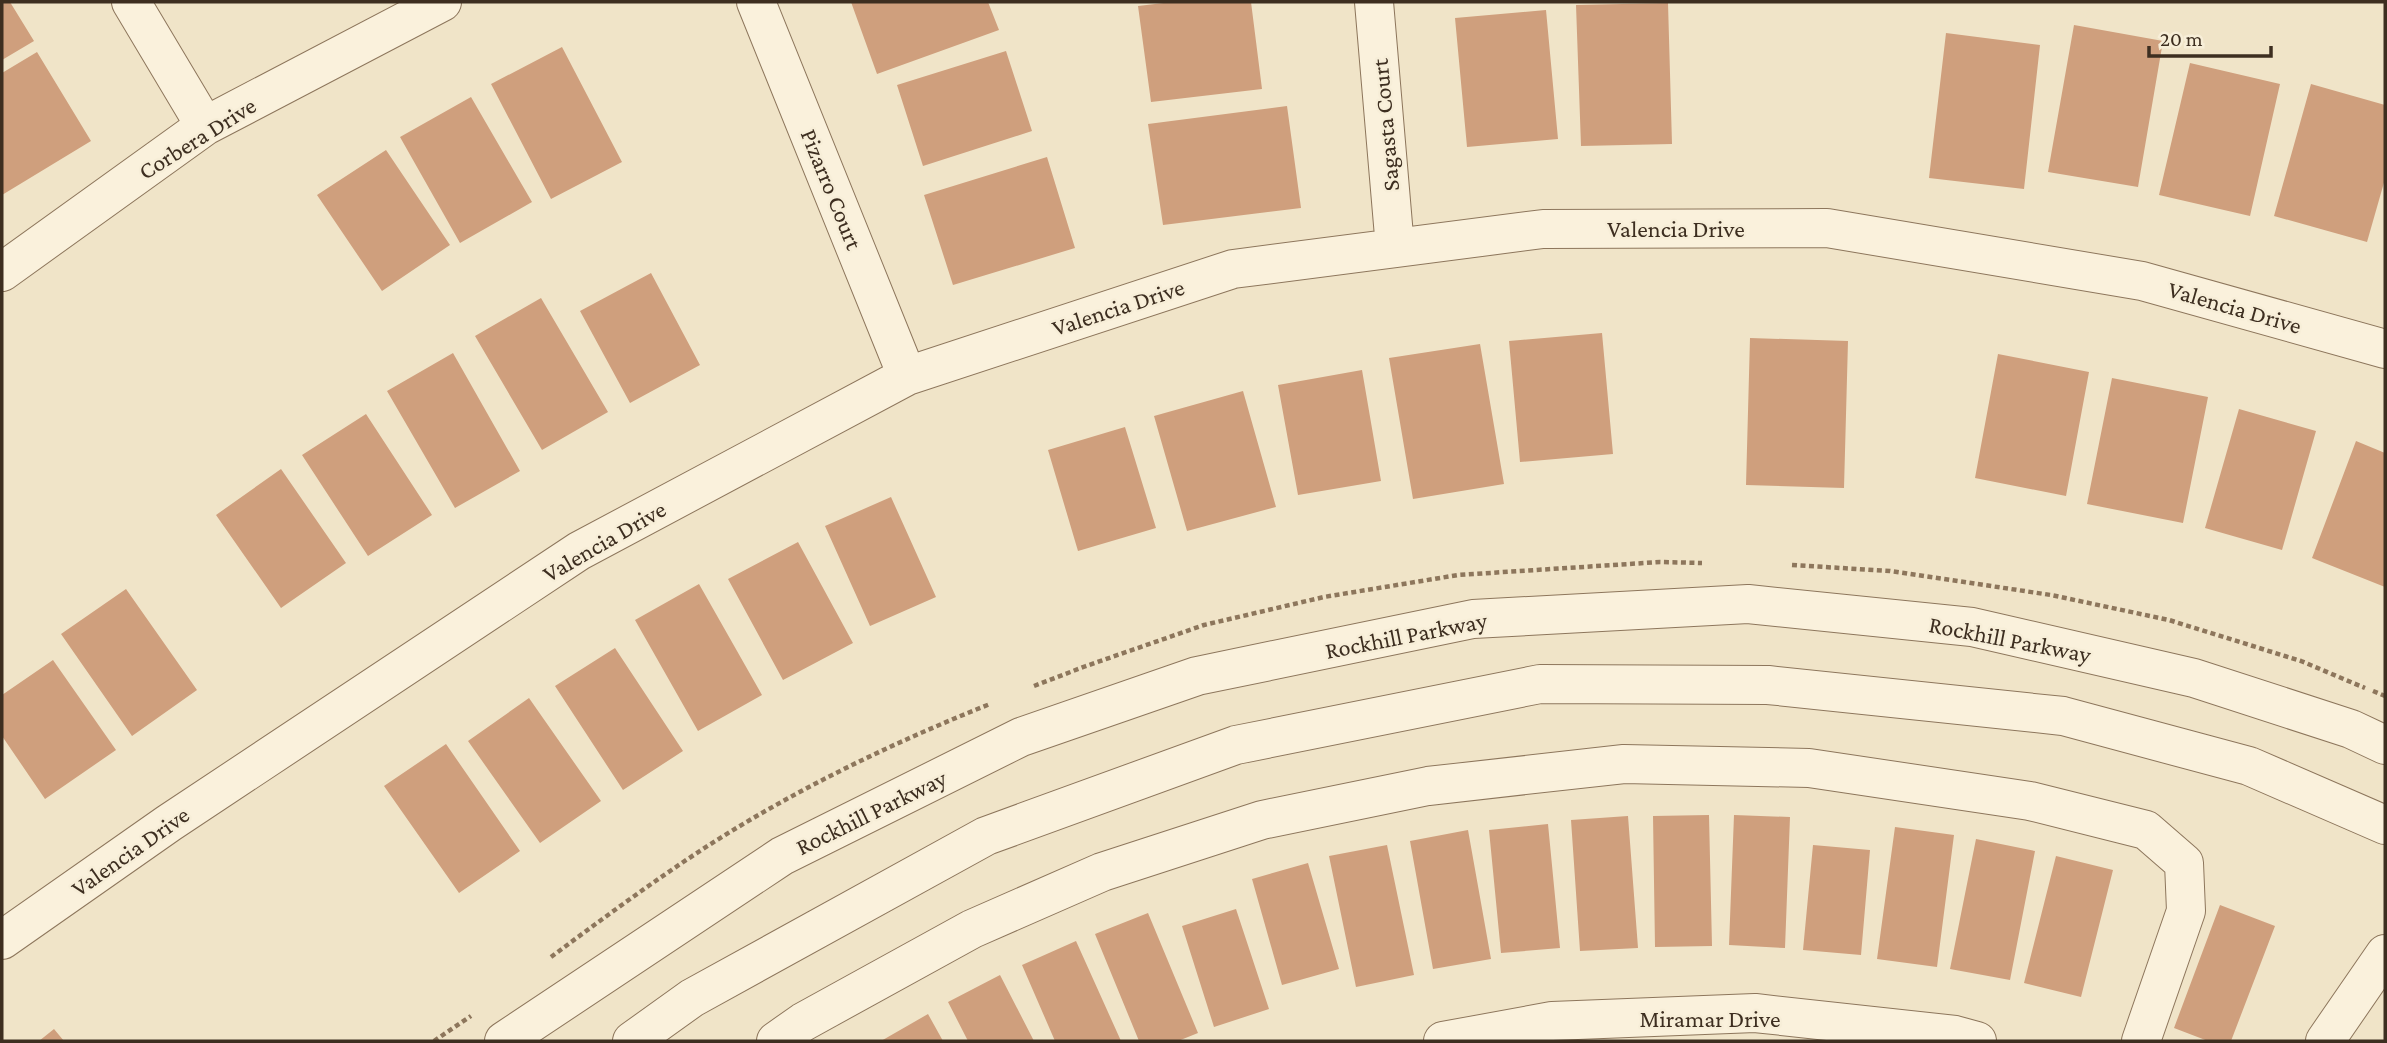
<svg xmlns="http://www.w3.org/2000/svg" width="2387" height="1043" font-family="'Crimson Pro',serif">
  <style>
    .building { fill: #cf9f7d }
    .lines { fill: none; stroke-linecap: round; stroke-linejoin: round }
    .minor-casing { stroke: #8d765c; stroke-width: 40 }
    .path { stroke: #8d765c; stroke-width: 4.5; stroke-dasharray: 5 3.5; stroke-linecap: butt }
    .minor { stroke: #faf1dc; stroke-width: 38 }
    .labels { text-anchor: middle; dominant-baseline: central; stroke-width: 5; stroke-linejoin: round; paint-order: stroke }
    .street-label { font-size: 24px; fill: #3d2e20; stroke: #f7eed8 }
  </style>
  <rect width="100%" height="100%" fill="#f0e4c8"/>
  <!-- building -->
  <path class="building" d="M2,2H10L34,41L2,60Z
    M851,2H988L999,30L877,74Z
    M1172,2H1251L1262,89L1151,102L1138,6Z
    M1668,3L1672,144L1581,146L1576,5Z
    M1546,10L1558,139L1467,147L1455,18Z
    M2074,25L2163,41L2138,187L2048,172Z
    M1946,33L2040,45L2024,189L1929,178Z
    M562,47L622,162L551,199L491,84Z
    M1006,51L1032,131L923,166L897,85Z
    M37,52L91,141L2,195V73Z
    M2190,63L2280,84L2250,216L2159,195Z
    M2311,84L2385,105V179L2367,242L2274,216Z
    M471,97L532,202L460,243L400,137Z
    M1287,106L1301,208L1163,225L1148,124Z
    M386,150L450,245L382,291L317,195Z
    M1047,157L1075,248L953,285L924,195Z
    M651,273L700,365L630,403L580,311Z
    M541,298L608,412L542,450L475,336Z
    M1602,333L1613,454L1520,462L1509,341Z
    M1750,338L1848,341L1844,488L1746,485Z
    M1480,344L1504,484L1413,499L1389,358Z
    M453,353L520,471L455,508L387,391Z
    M1998,354L2089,372L2066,496L1975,478Z
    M1362,370L1381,481L1298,495L1278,385Z
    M2112,378L2208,397L2183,523L2087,504Z
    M1243,391L1276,507L1187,531L1154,416Z
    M2239,409L2316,431L2282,550L2205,528Z
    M366,414L432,515L368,556L302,455Z
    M1125,427L1156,528L1078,551L1048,450Z
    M2356,441L2385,453V587L2312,558Z
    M281,469L346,563L281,608L216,515Z
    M891,497L936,597L870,626L825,526Z
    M798,542L853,643L783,680L728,579Z
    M699,584L762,695L698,731L635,620Z
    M126,589L197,690L132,736L61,634Z
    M615,648L683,751L623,790L555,686Z
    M53,660L116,750L45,799L2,736V695Z
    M529,698L601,801L540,843L468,741Z
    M446,744L520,851L459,893L384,786Z
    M1709,815L1712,946L1655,947L1653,816Z
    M1734,815L1790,817L1785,948L1729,945Z
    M1628,816L1638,948L1580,951L1571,820Z
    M1548,824L1560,948L1501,953L1489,830Z
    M1895,827L1954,835L1937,967L1877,959Z
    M1468,830L1491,959L1433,969L1410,841Z
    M1976,839L2035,851L2010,980L1950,969Z
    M1387,845L1414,975L1356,987L1329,856Z
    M1813,845L1870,850L1861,955L1803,950Z
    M2056,856L2113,870L2081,997L2024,983Z
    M1308,863L1339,969L1282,985L1252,879Z
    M2220,905L2275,926L2231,1041H2208L2174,1028Z
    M1236,909L1269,1009L1214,1027L1182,926Z
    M1148,913L1198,1033L1178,1041H1139L1095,934Z
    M1076,941L1121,1041H1055L1022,965Z
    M1000,975L1034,1041H968L948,1002Z
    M928,1014L943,1041H881Z
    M54,1029L64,1041H39Z"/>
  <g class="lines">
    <defs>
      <path id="minor" d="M131,2L205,126
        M756,2L907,376
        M1374,2L1395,248
        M2,272L205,126L442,2
        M2,940L169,823L579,551L907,376L1233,269L1543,229L1827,228L2142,281L2385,349
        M504,1041L782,856L1021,737L1197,676L1473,619L1748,604L1972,627L2194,678L2351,729L2385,745
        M632,1041L692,998L986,836L1236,745L1540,684L1768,685L2063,716L2249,766L2385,825
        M776,1041L803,1022L972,929L1102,872L1262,820L1428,786L1624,764L1809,768L2030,801L2146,830L2184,863L2186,911L2141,1041
        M1443,1041L1552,1021L1755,1013L1955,1035L1977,1041
        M2325,1041L2385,954"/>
    </defs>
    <!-- minor casing -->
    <use href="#minor" class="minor-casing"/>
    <!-- path -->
    <path class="path" d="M1792,565L1890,571L2051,595L2169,620L2301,661L2365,688
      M1034,686L1086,666L1204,625L1324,597L1458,575L1660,562L1702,563
      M2373,691L2385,696
      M551,957C605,917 660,876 717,840C803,786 897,741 990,704
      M434,1041L471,1016"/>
    <!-- minor -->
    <use href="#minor" class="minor"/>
  </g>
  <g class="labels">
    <!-- street labels -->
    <g class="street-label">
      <text transform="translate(1385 125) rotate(-95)">Sagasta Court</text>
      <text transform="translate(197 138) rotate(-32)">Corbera Drive</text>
      <text transform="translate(832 189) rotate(68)">Pizarro Court</text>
      <text x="1676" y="228">Valencia Drive</text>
      <text transform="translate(1118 307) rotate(-18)">Valencia Drive</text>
      <text transform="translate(2235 307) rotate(16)">Valencia Drive</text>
      <text transform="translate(604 541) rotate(-30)">Valencia Drive</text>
      <text transform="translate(1406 635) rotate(-11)">Rockhill Parkway</text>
      <text transform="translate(2010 639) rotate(11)">Rockhill Parkway</text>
      <text transform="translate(871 812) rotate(-26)">Rockhill Parkway</text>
      <text transform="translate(130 851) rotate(-35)">Valencia Drive</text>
      <text x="1710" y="1018">Miramar Drive</text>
    </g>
  </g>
  <!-- border -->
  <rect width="2387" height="1043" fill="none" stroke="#3d2e20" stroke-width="7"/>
  <!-- scale -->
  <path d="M2149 46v10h122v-10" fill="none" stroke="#3d2e20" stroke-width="3.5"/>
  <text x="2160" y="46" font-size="21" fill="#3d2e20" stroke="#f7eed8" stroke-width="5" paint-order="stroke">20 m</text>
</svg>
